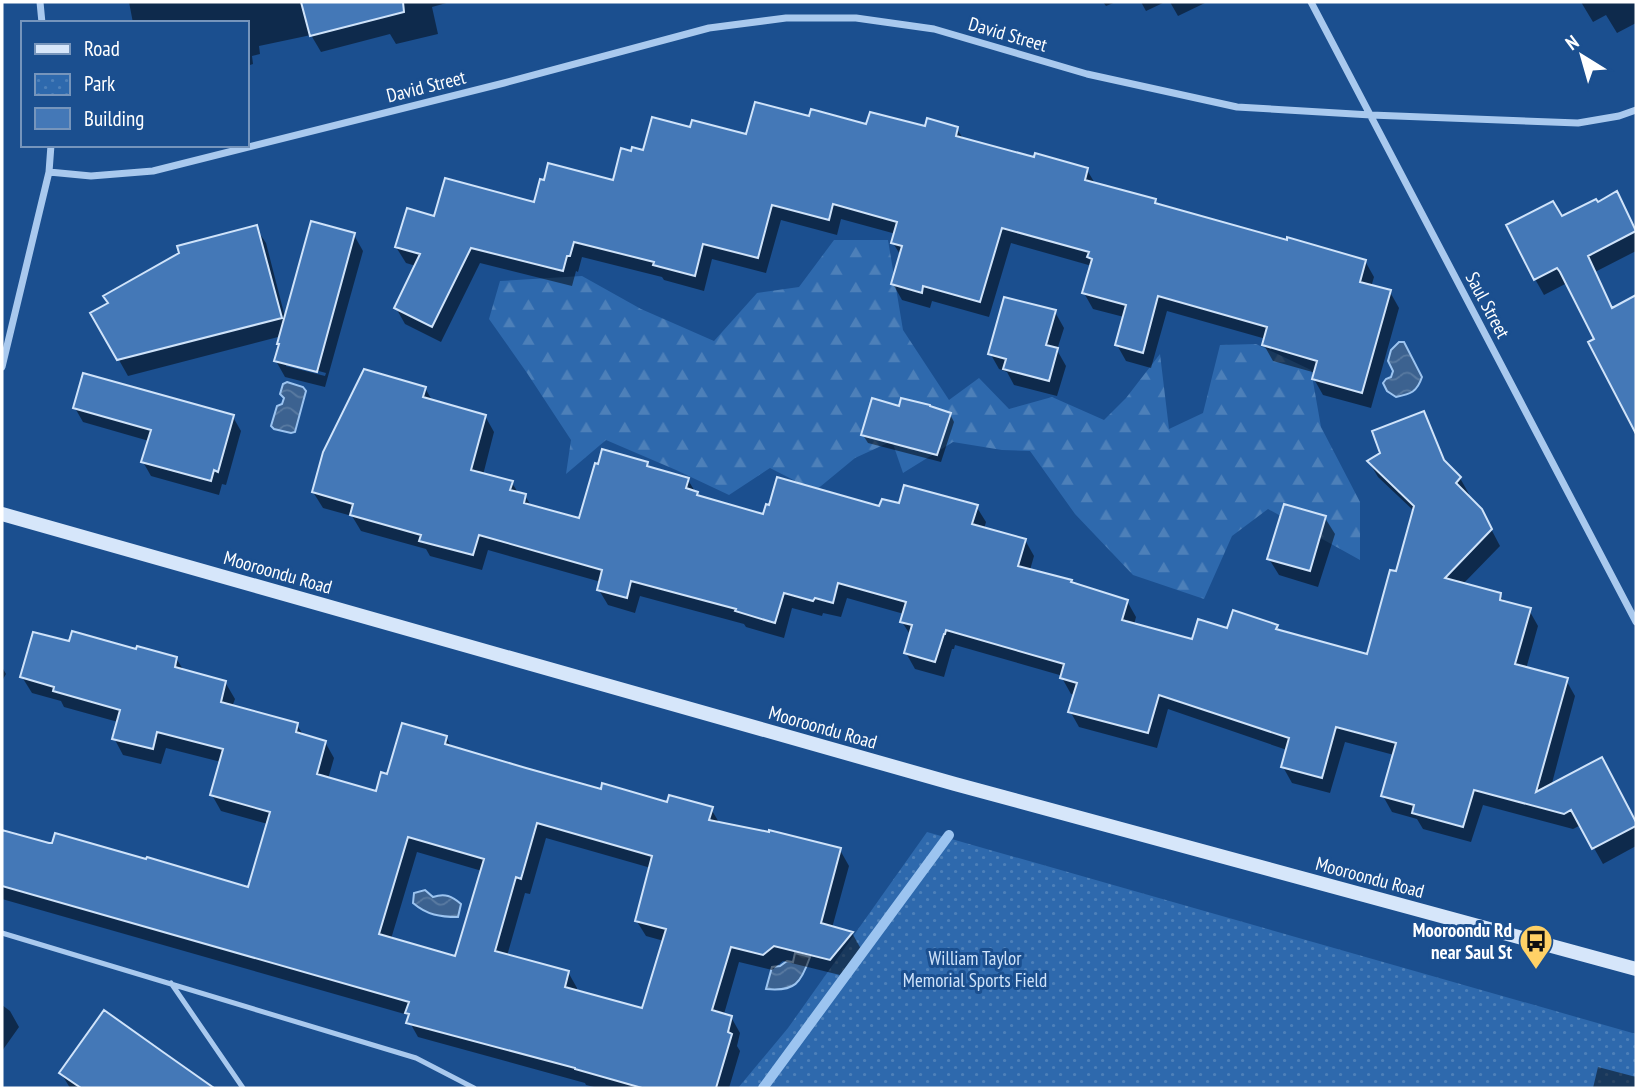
<svg xmlns="http://www.w3.org/2000/svg" width="1638" height="1090" font-family="'PT Sans Narrow',sans-serif">
  <style>
    .forest { fill: url(#forest-firs) }
    .park { fill: url(#park-dots) }
    .water { fill: url(#water-waves); stroke: #9cc4f0; stroke-width: 2 }
    .shadow { fill: #0007; fill-rule: evenodd }
    .lines { fill: none; stroke-linecap: round; stroke-linejoin: round }
    .stream { stroke: #9cc4f0; stroke-width: 10 }
    .building { fill: #4478b7; stroke: #cfe3fa; stroke-width: 2; fill-rule: evenodd }
    .lane { stroke: #a9c9ee; stroke-width: 5 }
    .street { stroke: #a9c9ee; stroke-width: 7 }
    .secondary { stroke: #d6e6fa; stroke-width: 14 }
    .labels { text-anchor: middle; dominant-baseline: central; stroke-width: 6; stroke-linejoin: round; paint-order: stroke }
    .street-label { font-size: 19px; fill: #fff; stroke: #1b4f8f }
    .poi-label { font-size: 19px; font-weight: bold; fill: #fff; stroke: #1b4f8f; text-anchor: end }
    .park-label { font-size: 19px; fill: #cfe3fa; stroke: #1b4f8f }
  </style>
  <defs>
    <pattern id="forest-firs" width="22" height="20" patternUnits="userSpaceOnUse" patternTransform="scale(1.75)"><rect width="22" height="20" fill="#2e69ad"/><path d="M5 1l3.5 6h-7zM16 11l3.5 6h-7z" fill="#4d80b9"/></pattern>
    <pattern id="park-dots" width="8" height="8" patternUnits="userSpaceOnUse" patternTransform="scale(1.75)"><rect width="8" height="8" fill="#2e69ad"/><path d="M2 2h.1M6 6h.1" fill="none" stroke="#4d80b9" stroke-width="1.8" stroke-linecap="round"/></pattern>
    <pattern id="water-waves" width="16" height="10" patternUnits="userSpaceOnUse" patternTransform="scale(1.75)"><rect width="16" height="10" fill="#3c6290"/><path d="M0 5q4-4 8 0t8 0" fill="none" stroke="#597aa1"/></pattern>
  </defs>
  <rect width="100%" height="100%" fill="#1b4f8f"/>
  <!-- forest -->
  <path class="forest" d="M834,240H888L903,330L949,400L979,378L1009,409L1052,397L1104,420L1126,398L1160,354L1169,429L1203,413L1220,345L1256,344L1311,370L1321,427L1360,502V560L1268,509L1232,536L1204,599L1133,575L1075,514L1030,451L1002,450L953,442L903,473L892,441L855,458L815,491L770,468L729,495L676,470L606,440L566,474L571,440L527,373L489,319L500,281L582,276L641,309L714,341L757,293L799,287Z"/>
  <!-- park -->
  <path class="park" d="M927,832L1636,1034V1088H738L788,1028Z"/>
  <!-- water -->
  <path class="water" d="M1399,342H1404L1422,377C1417,392 1411,394 1396,397L1387,391L1383,383L1386,379L1391,377L1393,371L1388,361L1391,350Z
    M287,382L303,387L306,391L295,432L291,433L274,429L271,426L277,406L282,404L284,398L280,394L283,384Z
    M425,890L433,897C445,893 452,896 461,904L458,917C440,917 427,915 413,903L414,893Z
    M795,953L810,957C801,983 795,992 766,989L772,967L780,966L787,961L793,962Z"/>
  <!-- shadow -->
  <path class="shadow" d="M129,2H450L432,7L438,34L396,44L390,34L321,52L311,35L259,46L260,54L252,56L253,64L247,66V23H133Z
    M1103,2H1116L1106,6Z
    M1141,2H1165L1146,11Z
    M1170,2H1207L1178,16Z
    M1581,2H1636V23L1617,33L1606,15L1593,22Z
    M811,118L867,127L957,129L964,140L1035,159L1087,170L1096,185L1155,201L1157,205L1365,261L1374,277L1371,287L1390,292L1399,308L1371,408L1323,395L1314,379L1316,373L1273,361L1264,345L1266,339L1167,311L1151,368L1126,361L1117,345L1124,317L1093,309L1084,293L1092,266L1011,243L989,317L932,301L930,308L902,300L893,284L901,256L893,243L896,234L841,219L837,235L781,220L766,273L712,259L704,291L664,280L662,277L582,257L578,272L576,271L572,286L480,263L441,342L405,324L396,308L416,266L406,263L396,247L436,218L535,204L614,182L644,153L692,129L747,136Z
    M1597,204L1625,209L1636,231V251L1595,272L1613,309L1636,297V436L1609,384L1611,383L1596,339L1567,283L1544,295L1535,279L1562,219Z
    M256,228L266,243L286,321L354,235L363,251L325,387L285,377L276,361L282,336L128,376L93,314ZM286,362L326,373L325,376L286,366Z
    M1055,312L1064,328L1057,350L1066,366L1057,396L1014,385L1007,372L999,369L990,353Z
    M425,388L433,402L485,416L494,432L483,475L512,483L519,494L525,496L532,507L580,521L647,464L650,469L688,480L699,498L764,516L900,505L976,506L986,522L984,529L1025,540L1034,556L1030,570L1071,582L1073,585L1127,601L1136,617L1134,625L1193,641L1228,631L1276,626L1280,632L1368,656L1397,574L1415,512L1378,477L1369,462L1383,453L1423,413L1432,429L1447,466L1460,478L1469,494L1467,496L1490,527L1500,546L1463,584L1500,595L1505,603L1529,610L1538,626L1526,669L1566,680L1575,696L1551,787L1610,775L1636,824V846L1603,864L1581,825L1573,829L1483,805L1471,842L1423,829L1417,819L1392,812L1383,796L1394,755L1345,742L1330,793L1292,783L1283,767L1287,750L1168,709L1157,748L1079,727L1070,711L1075,695L1071,694L1062,678L1063,676L955,645L954,649H952L944,677L915,669L906,653L911,636L902,622L904,614L847,598L841,617L823,613L822,616L792,608L784,638L746,627L744,624L640,596L635,613L608,605L599,590L601,582L488,550L482,570L430,556L426,549L361,531L352,516L323,508L313,492Z
    M75,408L233,417L241,431L226,485L222,484L219,495L151,476L143,462L149,441L83,422Z
    M900,408L950,414L954,422L941,462L868,443L863,435Z
    M1325,518L1335,534L1318,587L1279,575L1269,559Z
    M71,643L137,651L176,658L184,671L225,682L235,699L232,707L297,725L304,736L325,742L334,758L328,779L377,793L388,776L446,737L452,748L602,791L668,804L711,809L720,824L840,850L849,866L832,928L852,933L861,949L840,975L783,961L772,970L739,962L724,1014L731,1017L740,1033L737,1046L740,1051L729,1088H598L586,1085L585,1083L418,1037L409,1021L410,1017L408,1015L2,899V831L49,845L249,889L268,824L221,811L212,795L221,762L166,748L161,764L123,755L114,738L118,722L64,707L61,701L32,693L22,677ZM546,838L651,868L636,920L646,936L664,941L644,1011L576,992L577,988L568,972L507,956L525,893L530,894ZM417,852L482,871L457,958L391,939Z
    M2,667L6,674L2,681Z
    M2,1005L10,1011L19,1027L2,1051Z
    M105,1012L212,1088H70L61,1073Z
    M1598,1067L1636,1077V1088H1593Z"/>
  <g class="lines">
    <!-- stream -->
    <path class="stream" d="M763,1088L949,835"/>
  </g>
  <!-- building -->
  <path class="building" d="M301,2H403L404,12L310,36Z
    M755,102L809,116L811,109L866,124L870,112L925,126L927,118L958,127L956,136L1034,157L1035,153L1088,168L1085,180L1156,199L1155,203L1287,240V237L1366,260L1360,282L1391,290L1362,393L1312,379L1317,361L1262,345L1267,327L1158,296L1143,353L1115,345L1126,305L1082,293L1092,259L1087,257L1089,252L1002,228L980,302L923,286L922,293L891,284L902,246L891,243L897,222L833,204L829,220L772,205L758,258L703,244L695,276L653,265L654,262L574,242L570,256H567L563,271L471,248L432,327L394,308L420,254L395,247L407,208L434,216L445,178L534,202L540,179L544,180L548,163L613,180L621,148L631,151L632,147L643,150L652,117L690,127L692,120L746,134Z
    M1617,191L1636,231L1588,256L1612,308L1636,295V434L1588,342L1594,339L1560,272L1557,268L1534,280L1506,225L1553,201L1562,216L1596,199L1598,202Z
    M311,221L355,233L317,372L274,361L279,344H277Z
    M257,225L282,318L117,360L90,313L108,303L103,296L179,253L177,246Z
    M1004,297L1056,310L1046,345L1058,348L1049,381L1003,369L1006,359L988,354Z
    M364,369L426,387L423,397L486,415L471,470L513,481L510,490L526,494L524,503L579,518L595,463L598,464L602,449L648,462L647,466L689,478L686,488L698,492L697,495L763,514L766,504L769,505L777,477L879,506L882,499L899,503L904,485L978,505L972,524L1026,539L1018,566L1072,580L1071,582L1128,600L1122,620L1192,639L1198,619L1227,628L1233,610L1278,625L1276,629L1367,654L1390,570L1396,571L1414,506L1367,461L1380,453L1372,431L1424,411L1444,460L1461,477L1456,483L1482,509L1492,529L1445,578L1501,593L1500,600L1531,608L1515,664L1568,678L1536,792L1602,757L1636,822V826L1592,849L1571,810L1564,814L1474,790L1463,827L1412,813L1414,805L1381,796L1396,743L1336,727L1322,778L1281,767L1289,738L1159,695L1148,733L1068,712L1077,683L1060,678L1064,664L946,630L945,634H944L935,662L904,653L912,625L900,622L906,602L838,583L833,603L815,598L813,601L784,593L775,623L735,611L736,609L631,581L627,598L597,590L602,570L479,535L473,555L419,541L421,535L350,515L353,504L312,492L323,452Z
    M83,373L234,415L218,472L214,470L211,481L141,462L151,430L73,408Z
    M872,398L899,406L901,398L930,405V406L951,413L937,455L861,435Z
    M1284,504L1326,516L1310,571L1267,559Z
    M72,631L136,649L137,646L177,657L175,667L226,681L221,702L298,723L296,732L326,741L317,774L376,791L381,772L387,774L402,723L447,736L445,744L526,768L601,789L602,783L667,802L669,795L713,807L709,820L769,832V830L841,848L821,923L853,932L830,960L774,946L763,955L731,947L712,1010L732,1016L728,1032L732,1034L716,1088H642L575,1069V1068L406,1023L409,1014L405,1013L409,1002L2,886V830L49,843H52L55,833L146,859L147,857L248,887L270,812L210,795L223,749L157,732L153,749L112,739L120,710L53,691L54,687L20,677L33,632L69,641ZM537,823L652,856L635,921L666,929L642,1008L565,987L569,971L495,951L516,877L521,879ZM408,837L484,859L455,956L379,934Z
    M104,1010L163,1052L214,1088H81L59,1073Z"/>
  <g class="lines">
    <!-- lane -->
    <path class="lane" d="M2,933L416,1058L474,1088
      M171,983L243,1088"/>
    <!-- street -->
    <path class="street" d="M40,2L42,23
      M1311,2L1636,622
      M49,172L91,176L153,171L504,83L709,28L786,18H856L934,29L1087,74L1237,107L1371,115L1578,123L1619,116L1636,110
      M2,367L49,172L51,145"/>
    <!-- secondary -->
    <path class="secondary" d="M2,514L955,784L1636,969"/>
  </g>
  <!-- icons -->
  <defs>
    <symbol id="bus-pin" viewBox="-11 -11 22 30"><path d="M0 17L-7.5 6A9.5 9.5 0 1 1 7.5 6Z" fill="#ffd166" stroke="#1b4f8f"/><path d="M-5-6H5V4H4V6H2V4H-2V6H-4V4H-5ZM-3.5-4V0h7V-4ZM-3.5 1.2v1.5H-2V1.2ZM2 1.2v1.5H3.5V1.2Z" fill="#111"/></symbol>
  </defs>
  <g fill-rule="evenodd">
    <use href="#bus-pin" x="1517" y="922" width="38" height="52"/>
  </g>
  <g class="labels">
    <!-- street labels -->
    <g class="street-label">
      <text transform="translate(1008 34) rotate(16)">David Street</text>
      <text transform="translate(426 86) rotate(-14)">David Street</text>
      <text transform="translate(1488 305) rotate(62)">Saul Street</text>
      <text transform="translate(278 572) rotate(16)">Mooroondu Road</text>
      <text transform="translate(823 727) rotate(16)">Mooroondu Road</text>
      <text transform="translate(1370 877) rotate(15)">Mooroondu Road</text>
    </g>
    <!-- poi labels -->
    <g class="poi-label">
      <text x="1512" y="930">Mooroondu Rd<tspan x="1512" dy="22">near Saul St</tspan></text>
    </g>
    <!-- park labels -->
    <g class="park-label">
      <text x="975" y="958">William Taylor<tspan x="975" dy="22">Memorial Sports Field</tspan></text>
    </g>
  </g>
  <!-- border -->
  <rect width="1638" height="1090" fill="none" stroke="#ffffff" stroke-width="7"/>
  <!-- legend -->
  <rect x="21" y="21" width="228" height="126" fill="#1b4f8f" stroke="#7695bc" stroke-width="2"/>
  <rect x="35" y="44" width="35" height="10" fill="#d6e6fa" stroke="#7695bc" stroke-width="2"/>
  <text x="84" y="56" font-size="21" fill="#ffffff">Road</text>
  <rect x="35" y="74" width="35" height="21" fill="url(#park-dots)" stroke="#7695bc" stroke-width="2"/>
  <text x="84" y="91" font-size="21" fill="#ffffff">Park</text>
  <rect x="35" y="108" width="35" height="21" fill="#4478b7" stroke="#7695bc" stroke-width="2"/>
  <text x="84" y="126" font-size="21" fill="#ffffff">Building</text>
  <!-- north arrow -->
  <g transform="translate(1582 56) rotate(323)" stroke="#1b4f8f" stroke-width="5" paint-order="stroke">
  <path d="M0-5L12 26L0 18L-12 26Z" fill="#ffffff"/>
  <text y="-10" font-size="19" font-weight="bold" text-anchor="middle" fill="#ffffff">N</text>
  </g>
</svg>
